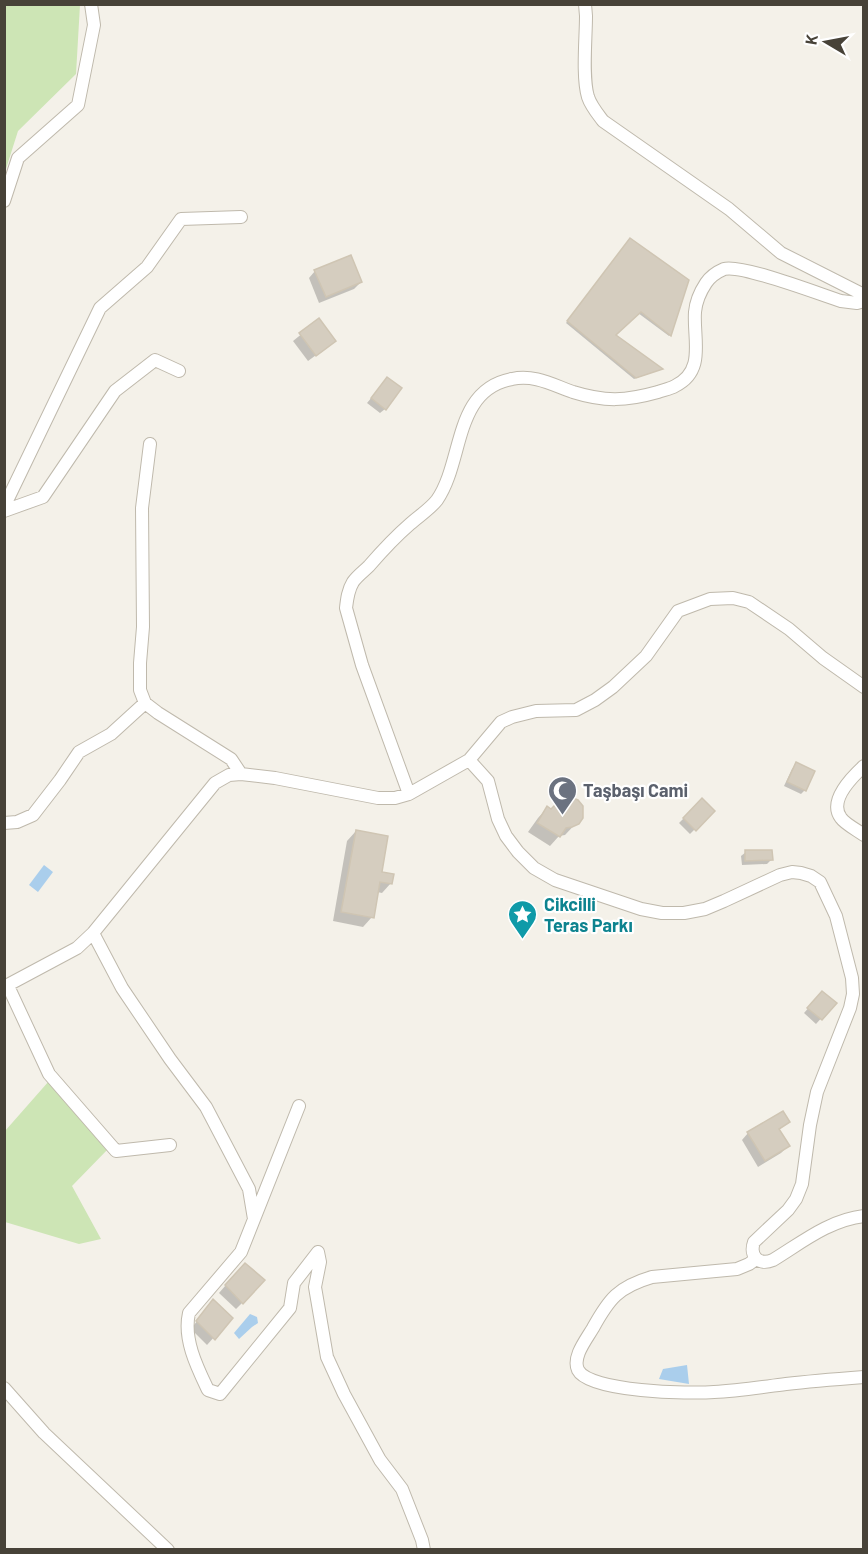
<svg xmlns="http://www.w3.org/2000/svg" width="868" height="1554" font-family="Barlow,sans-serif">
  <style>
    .green { fill: #cde5b5 }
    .water { fill: #aaceec }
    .shadow { fill: #0003 }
    .building { fill: #d5cdbf; stroke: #cfc5b3; stroke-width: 1.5 }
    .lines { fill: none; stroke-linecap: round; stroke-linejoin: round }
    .minor-casing { stroke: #bfb9ac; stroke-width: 14 }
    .minor { stroke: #fff; stroke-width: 12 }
    .labels { text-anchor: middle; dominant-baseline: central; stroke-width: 4.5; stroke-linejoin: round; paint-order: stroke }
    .worship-label { font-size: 18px; font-weight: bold; fill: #5b616d; stroke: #fff; text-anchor: start }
    .culture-label { font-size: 18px; font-weight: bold; fill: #0d838f; stroke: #fff; text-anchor: start }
  </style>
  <rect width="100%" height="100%" fill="#f4f1e9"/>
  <!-- green -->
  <path class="green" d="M5,4L80,5L76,74L18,131L5,172Z
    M49,1081L108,1149L72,1186L101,1239L79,1244L5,1222V1131Z"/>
  <!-- water -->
  <path class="water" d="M44,865L53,872L38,892L29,885Z
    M250,1314L257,1317L258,1323L252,1327L239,1339L234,1333Z
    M687,1365L689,1384L659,1379L663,1369Z"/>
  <!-- shadow -->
  <path class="shadow" d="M628,242L670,335L669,336L638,313L614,335L660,369L634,379L566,323Z
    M315,271L361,282L354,289L319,303L309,278Z
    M319,320L327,347L308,361L293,341Z
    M387,379L385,409L380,413L367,403Z
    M796,764L805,790L801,794L784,786L792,769Z
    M702,800L713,811L690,834L679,823Z
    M547,808L551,811L582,817L565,835L559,836L550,846L528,832L538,818Z
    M356,831L380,873L391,883L382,893L377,892L372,917L363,927L333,921L347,841Z
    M746,852L771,860L767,864L742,865L741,856Z
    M818,997L835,1003L816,1024L804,1013Z
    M788,1122L779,1130L788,1146L781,1153L758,1167L742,1140L748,1133Z
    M238,1271L242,1303L236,1309L219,1293Z
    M207,1308L231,1318L207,1345L191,1329Z"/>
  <!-- building -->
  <path class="building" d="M630,238L689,280L671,336L641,312L616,335L663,369L636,378L567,321Z
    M351,255L362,282L326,297L314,270Z
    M319,318L336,341L316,356L299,333Z
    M387,377L402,388L386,410L371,398Z
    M796,762L815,771L806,791L787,782Z
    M570,797L578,800L583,806V818L579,824L572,827L566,828L560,837L537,823L547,806L551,809L562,798Z
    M702,798L715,811L696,831L683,818Z
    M356,830L388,836L382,872L394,874L392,884L380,882L374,918L341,912Z
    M745,850H772L773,860L745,861Z
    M822,991L837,1003L822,1020L807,1008Z
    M783,1111L790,1122L779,1129L790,1146L765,1161L747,1132Z
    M245,1263L265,1280L243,1304L225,1285Z
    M213,1299L233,1318L215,1340L196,1321Z"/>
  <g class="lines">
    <defs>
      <path id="minor" d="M585,4L586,16C586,38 582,77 588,97C591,106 597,113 603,121L729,209L781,253L864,295
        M4,201L18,158L78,105L94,25L91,4
        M150,444L142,508L143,627L140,663V690L145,703L158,713L231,759L241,774
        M4,507L100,308L147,267L181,219L241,217
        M4,511L43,497L115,391L155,360L179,371
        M469,760L488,781L498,819L506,836L518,852L534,868L555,880L641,909L662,913H684L705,909L724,901L780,875L792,872L801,873L811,876L820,882L836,916L852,978L853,994L850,1008L817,1092L810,1125L802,1184L796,1199L788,1210L754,1242C749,1256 759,1266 773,1260C801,1243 829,1220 864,1216
        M864,766C852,777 828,801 841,818C845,824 857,830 864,835
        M409,794L362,665L346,608C347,599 348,590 353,582C357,576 364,571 369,566C382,551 395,537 410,524C419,516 430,509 437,500C464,461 453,390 512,379C534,374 553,385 573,392C605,402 626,401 658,392C663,390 670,389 675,386C706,371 693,339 695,312C696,301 700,292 706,283C710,277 717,272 724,269C742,264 819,294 841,301L857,303L864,301
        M4,823L17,822L33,815L60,780L79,752L111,734L145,703
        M93,933L122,988L170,1059L206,1107L249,1189L254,1219
        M8,986L49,1074L116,1151L170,1145
        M4,987L77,948L93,933L215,783L229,775L241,774L275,778L378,798H395L409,794L469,760L501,722L512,717L536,711L576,710L595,700L613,687L646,656L678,611L710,599L733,598L749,602L789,629L823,658L864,687
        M299,1106L241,1252L189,1313C183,1339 197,1367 208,1390L220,1394L290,1308L294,1283L318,1252L320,1262L315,1287L327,1357L344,1394L380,1460L402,1489L422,1540L424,1550
        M756,1259L749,1264L737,1269L652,1277C618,1287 609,1299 593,1328C586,1340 572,1357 578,1370C589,1392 690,1394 714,1392C738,1391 762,1387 786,1384C812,1381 838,1379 864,1377
        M4,1388L44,1433L168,1550"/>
    </defs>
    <!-- minor casing -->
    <use href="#minor" class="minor-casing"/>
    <!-- minor -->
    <use href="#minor" class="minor"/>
  </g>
  <!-- icons -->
  <defs>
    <symbol id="mosque-pin" viewBox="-11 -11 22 30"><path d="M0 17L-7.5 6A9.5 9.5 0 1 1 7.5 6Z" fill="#6b7280" stroke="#fff"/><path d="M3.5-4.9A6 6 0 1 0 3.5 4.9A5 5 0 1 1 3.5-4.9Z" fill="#fff"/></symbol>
    <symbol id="sight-pin" viewBox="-11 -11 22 30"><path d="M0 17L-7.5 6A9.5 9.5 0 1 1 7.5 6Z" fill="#0f9aa8" stroke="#fff"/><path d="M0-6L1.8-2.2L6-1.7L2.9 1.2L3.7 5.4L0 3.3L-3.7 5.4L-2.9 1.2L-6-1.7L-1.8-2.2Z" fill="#fff"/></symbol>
  </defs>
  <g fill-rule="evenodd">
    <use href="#mosque-pin" x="546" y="774" width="33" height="45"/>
    <use href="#sight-pin" x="506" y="898" width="33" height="45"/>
  </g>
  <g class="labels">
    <!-- worship labels -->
    <g class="worship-label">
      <text x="583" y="790">Taşbaşı Cami</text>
    </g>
    <!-- culture labels -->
    <g class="culture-label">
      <text x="544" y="904">Cikcilli<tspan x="544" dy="21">Teras Parkı</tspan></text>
    </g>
  </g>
  <!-- border -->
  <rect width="868" height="1554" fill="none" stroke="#474238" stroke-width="12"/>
  <!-- north arrow -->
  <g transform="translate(826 42) rotate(280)" stroke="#ffffff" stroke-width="4.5" paint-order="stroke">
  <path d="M0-4.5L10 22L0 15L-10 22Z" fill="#474238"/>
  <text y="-9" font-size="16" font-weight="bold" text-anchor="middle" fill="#474238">K</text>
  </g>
</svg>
